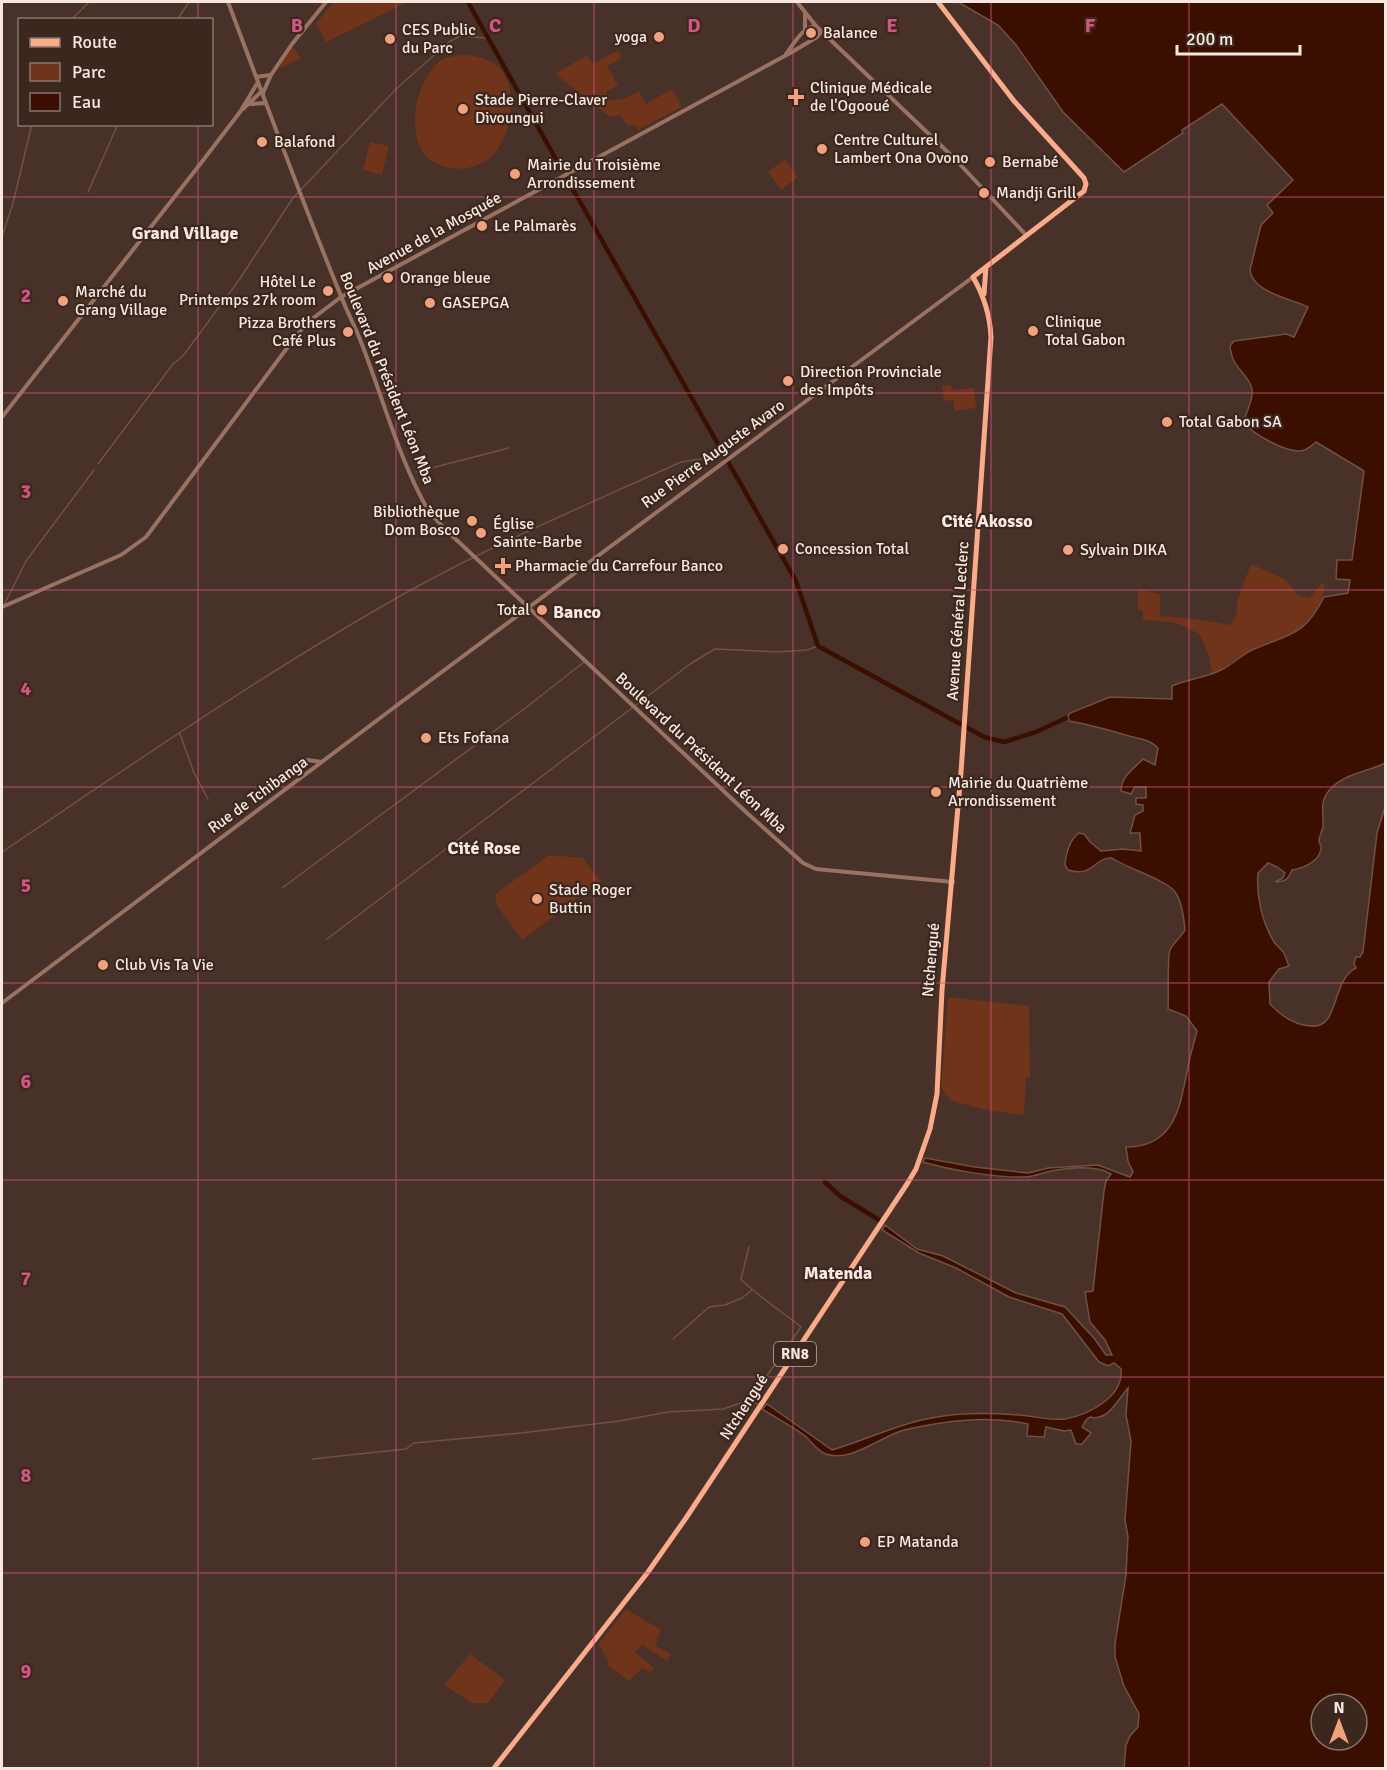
<svg xmlns="http://www.w3.org/2000/svg" width="1387" height="1770" font-family="Signika,sans-serif">
  <style>
    .green { fill: #6f3419 }
    .water { fill: #3a0f00; stroke: #725044; stroke-width: 1.5; fill-rule: evenodd }
    .lines { fill: none; stroke-linecap: round; stroke-linejoin: round }
    .stream { stroke: #725044; stroke-width: 1.5 }
    .canal { stroke: #3a0f00; stroke-width: 4.5 }
    .tertiary { stroke: #997262; stroke-width: 4 }
    .primary { stroke: #faab89; stroke-width: 5 }
    .grid { fill: none; stroke: #d25683; stroke-width: 1.5; stroke-opacity: 0.55 }
    .poi-dot { fill: #f2a17e; stroke: #3c271e; stroke-width: 2 }
    .labels { text-anchor: middle; dominant-baseline: central; stroke-width: 4.5; stroke-linejoin: round; paint-order: stroke }
    .shield { fill: #3c271e; stroke: #beada6; stroke-width: 1.5 }
    .shield-label { font-size: 15px; font-weight: bold; fill: #f6e7e1 }
    .poi-label { font-size: 16px; fill: #f6e7e1; stroke: #3c271e; text-anchor: start }
    .street-label { font-size: 16px; fill: #f6e7e1; stroke: #3c271e }
    .neighbourhood-label { font-size: 18px; font-weight: bold; fill: #f6e7e1; stroke: #3c271e }
    .grid-label { font-size: 20px; text-anchor: middle; font-weight: bold; fill: #d25683; stroke: #3c271e; stroke-width: 4.5; stroke-linejoin: round; paint-order: stroke }
  </style>
  <rect width="100%" height="100%" fill="#473128"/>
  <!-- green -->
  <path class="green" d="M334,2H406V3L326,42L316,23Z
    M292,46L301,58L282,68L279,63Z
    M618,50L622,58L607,66L618,85L606,92L611,100L624,99L639,91L646,104L672,89L682,107L638,130L635,125H627L620,115L610,117L555,74L587,55L593,64Z
    M460,55C472,55 485,57 495,64C520,82 512,133 495,153C477,173 443,174 425,155C405,132 417,75 443,59C447,57 455,56 460,55Z
    M370,142L389,146L382,175L363,170Z
    M785,159L798,177L781,190L768,172Z
    M951,385L952,390L974,388L976,408L955,411L953,400L944,401L942,386Z
    M1251,564L1285,579L1298,595L1309,598L1321,584L1325,585C1322,610 1307,628 1284,638C1273,643 1259,645 1249,651C1236,658 1226,668 1212,674L1209,657L1200,634L1173,622L1143,620V611L1138,610V589L1160,594V616L1196,619L1230,625L1237,613V601Z
    M549,855L583,858L601,882L522,940L496,904L495,894Z
    M948,997L1029,1006L1030,1077H1026L1024,1115L982,1109L952,1101L941,1088Z
    M626,1609L661,1630L655,1646L671,1654L667,1661L642,1645L635,1652L655,1669L650,1672L642,1668L629,1681L607,1665L609,1661L598,1644Z
    M470,1654L505,1680L488,1703H472L444,1685Z"/>
  <!-- water -->
  <path class="water" d="M958,2H1385V763C1366,773 1338,774 1326,795C1320,804 1324,817 1323,827C1322,832 1319,836 1319,841C1320,847 1322,843 1321,849C1319,862 1303,868 1292,870C1288,879 1286,882 1275,882L1283,878L1285,873L1277,867L1268,863L1258,873C1256,896 1262,922 1274,942C1277,946 1281,949 1284,953C1286,957 1287,962 1289,966L1279,969L1269,982L1270,1004C1281,1016 1295,1025 1311,1026C1340,1029 1331,980 1356,968L1354,963L1356,957H1360L1363,952L1377,833L1385,807V1768H1124L1126,1745L1130,1736L1138,1727L1139,1714L1124,1686L1115,1657V1644L1126,1575L1127,1554L1128,1537L1125,1520L1131,1441L1126,1415L1128,1388C1118,1399 1108,1422 1090,1417L1086,1420L1082,1427L1091,1433L1082,1444H1076L1071,1430L1064,1431L1046,1427L1044,1437L1027,1436L1028,1424C987,1415 944,1421 904,1430C881,1436 851,1463 826,1454C818,1452 811,1441 805,1436C792,1426 776,1418 762,1409L767,1404L832,1450C869,1439 899,1423 937,1417C964,1412 992,1413 1019,1415C1034,1416 1051,1421 1065,1419C1088,1415 1124,1397 1121,1369L1114,1363L1108,1366L1099,1362L1062,1314L1009,1297L956,1268L919,1253L882,1230L885,1225L917,1249L943,1256L1016,1293L1065,1307L1094,1338L1106,1355H1112L1105,1340L1090,1322L1085,1292L1093,1291L1104,1191L1106,1181L1111,1174C1095,1164 1065,1168 1047,1172C1040,1174 1032,1177 1025,1177C996,1178 950,1170 923,1162L925,1158L975,1167L1028,1173L1048,1168L1098,1165L1130,1177L1133,1172L1128,1161L1126,1147C1176,1147 1180,1105 1188,1067C1190,1055 1194,1043 1197,1031L1186,1016L1168,1009C1169,999 1167,955 1170,950C1174,942 1181,937 1185,930C1184,919 1182,901 1175,892C1165,879 1128,869 1112,858C1094,857 1094,878 1068,870L1065,865C1066,853 1070,840 1079,833L1084,834L1090,842L1101,851L1123,849L1141,851L1140,833H1130L1135,815L1143,811V805L1136,804V798H1146V787H1135L1131,794L1121,791C1121,777 1133,769 1143,759L1155,765L1158,748C1150,740 1144,740 1133,737C1112,731 1092,725 1069,721L1068,716L1070,713L1110,697L1172,699V686C1188,679 1205,678 1221,670C1232,665 1241,655 1252,650C1289,634 1305,636 1324,597L1348,593L1350,580L1336,579L1337,560H1352L1364,471L1316,442C1311,446 1306,451 1300,451C1285,452 1253,434 1244,423C1245,412 1254,401 1252,389C1248,372 1232,370 1230,346L1234,341L1286,334L1294,337L1308,307C1290,298 1253,293 1250,270L1261,225L1273,213L1267,205L1293,180L1222,104L1182,130L1183,133L1124,172L1063,112L1016,45L998,25ZM1321,1704H1357V1740H1321Z"/>
  <g class="lines">
    <!-- stream -->
    <path class="stream" d="M71,20L89,2
      M177,20L189,2
      M88,192L118,124
      M2,237L13,203L32,124
      M98,464L173,364L183,356L239,280L293,198L396,89L449,42L460,36L487,38
      M416,472L509,448
      M2,609L26,561L94,470
      M636,705L690,664L715,649L777,652L807,650L818,646
      M180,734L194,773L208,799
      M2,852C136,762 269,669 411,590C498,542 591,503 681,462L714,457L723,451
      M282,888L524,709L584,662
      M327,939L632,708
      M749,1247L741,1279C757,1296 783,1312 801,1327L750,1400L757,1404
      M673,1339L709,1307L725,1305L742,1298L752,1290
      M312,1459L406,1449L414,1443L521,1433L619,1421L668,1412L723,1409L750,1400"/>
    <!-- canal -->
    <path class="canal" d="M468,2L562,170
      M567,179L796,581L818,646L984,737L1004,742L1036,732L1066,718
      M825,1182L840,1196L879,1220"/>
    <!-- tertiary -->
    <path class="tertiary" d="M228,2C265,100 301,199 341,296C347,312 355,326 361,342C383,398 399,460 429,512L446,530L747,813L803,863L816,869L826,870L953,882
      M797,2L816,26L955,159L1026,235
      M805,30V14
      M786,54C794,44 802,27 816,26
      M256,77L270,75
      M263,93L271,75L292,44L326,2
      M251,104L266,103
      M243,109L262,91
      M2,417L201,163L240,112L258,82
      M2,607L121,555L146,537L296,336L308,322L341,297L792,52L817,37L820,33L819,29
      M307,760L322,762
      M2,1003L396,706L973,277"/>
    <!-- primary -->
    <path class="primary" d="M984,294L986,267
      M494,1768L648,1572L686,1518L907,1184L916,1169L930,1129L937,1094L942,990L961,772L991,337C990,315 984,296 973,277L1084,191L1086,184L1084,178L1014,101L938,2"/>
  </g>
  <!-- grid -->
  <path class="grid" d="M198,2V20M396,2V1768M594,2V1768M793,2V1768M991,2V1768M1189,2V1768M198,124V1768M2,197H1386M2,393H1386M2,590H1386M2,787H1386M2,983H1386M2,1180H1386M2,1377H1386M2,1573H1386"/>
  <!-- markers -->
  <g class="poi-dot">
    <circle cx="811" cy="33" r="6"/>
    <circle cx="659" cy="37" r="6"/>
    <circle cx="390" cy="39" r="6"/>
    <path d="M793 88h6v6h6v6h-6v6h-6v-6h-6v-6h6z"/>
    <circle cx="463" cy="109" r="6"/>
    <circle cx="262" cy="142" r="6"/>
    <circle cx="822" cy="149" r="6"/>
    <circle cx="990" cy="162" r="6"/>
    <circle cx="515" cy="174" r="6"/>
    <circle cx="984" cy="193" r="6"/>
    <circle cx="482" cy="226" r="6"/>
    <circle cx="388" cy="278" r="6"/>
    <circle cx="328" cy="291" r="6"/>
    <circle cx="63" cy="301" r="6"/>
    <circle cx="430" cy="303" r="6"/>
    <circle cx="1033" cy="331" r="6"/>
    <circle cx="348" cy="332" r="6"/>
    <circle cx="788" cy="381" r="6"/>
    <circle cx="1167" cy="422" r="6"/>
    <circle cx="472" cy="521" r="6"/>
    <circle cx="481" cy="533" r="6"/>
    <circle cx="783" cy="549" r="6"/>
    <circle cx="1068" cy="550" r="6"/>
    <path d="M500 557h6v6h6v6h-6v6h-6v-6h-6v-6h6z"/>
    <circle cx="542" cy="610" r="6"/>
    <circle cx="426" cy="738" r="6"/>
    <circle cx="936" cy="792" r="6"/>
    <circle cx="537" cy="899" r="6"/>
    <circle cx="103" cy="965" r="6"/>
    <circle cx="865" cy="1542" r="6"/>
  </g>
  <g class="labels">
    <!-- shield labels -->
    <rect class="shield" x="774" y="1342" width="42" height="24" rx="4.5"/>
    <g class="shield-label">
      <text x="795" y="1354">RN8</text>
    </g>
    <!-- poi labels -->
    <g class="poi-label">
      <text x="402" y="30">CES Public<tspan x="402" dy="18">du Parc</tspan></text>
      <text x="823" y="33">Balance</text>
      <text x="647" y="37" text-anchor="end">yoga</text>
      <text x="810" y="88">Clinique Médicale<tspan x="810" dy="18">de l'Ogooué</tspan></text>
      <text x="475" y="100">Stade Pierre-Claver<tspan x="475" dy="18">Divoungui</tspan></text>
      <text x="834" y="140">Centre Culturel<tspan x="834" dy="18">Lambert Ona Ovono</tspan></text>
      <text x="274" y="142">Balafond</text>
      <text x="1002" y="162">Bernabé</text>
      <text x="527" y="165">Mairie du Troisième<tspan x="527" dy="18">Arrondissement</tspan></text>
      <text x="996" y="193">Mandji Grill</text>
      <text x="494" y="226">Le Palmarès</text>
      <text x="400" y="278">Orange bleue</text>
      <text x="316" y="282" text-anchor="end">Hôtel Le<tspan x="316" dy="18">Printemps 27k room</tspan></text>
      <text x="75" y="292">Marché du<tspan x="75" dy="18">Grang Village</tspan></text>
      <text x="442" y="303">GASEPGA</text>
      <text x="1045" y="322">Clinique<tspan x="1045" dy="18">Total Gabon</tspan></text>
      <text x="336" y="323" text-anchor="end">Pizza Brothers<tspan x="336" dy="18">Café Plus</tspan></text>
      <text x="800" y="372">Direction Provinciale<tspan x="800" dy="18">des Impôts</tspan></text>
      <text x="1179" y="422">Total Gabon SA</text>
      <text x="460" y="512" text-anchor="end">Bibliothèque<tspan x="460" dy="18">Dom Bosco</tspan></text>
      <text x="493" y="524">Église<tspan x="493" dy="18">Sainte-Barbe</tspan></text>
      <text x="795" y="549">Concession Total</text>
      <text x="1080" y="550">Sylvain DIKA</text>
      <text x="515" y="566">Pharmacie du Carrefour Banco</text>
      <text x="530" y="610" text-anchor="end">Total</text>
      <text x="438" y="738">Ets Fofana</text>
      <text x="948" y="783">Mairie du Quatrième<tspan x="948" dy="18">Arrondissement</tspan></text>
      <text x="549" y="890">Stade Roger<tspan x="549" dy="18">Buttin</tspan></text>
      <text x="115" y="965">Club Vis Ta Vie</text>
      <text x="877" y="1542">EP Matanda</text>
    </g>
    <!-- street labels -->
    <g class="street-label">
      <text transform="translate(434 233) rotate(-29)">Avenue de la Mosquée</text>
      <text transform="translate(387 378) rotate(68)">Boulevard du Président Léon Mba</text>
      <text transform="translate(713 454) rotate(-36)">Rue Pierre Auguste Avaro</text>
      <text transform="translate(958 621) rotate(-86)">Avenue Général Leclerc</text>
      <text transform="translate(701 753) rotate(43)">Boulevard du Président Léon Mba</text>
      <text transform="translate(258 795) rotate(-36)">Rue de Tchibanga</text>
      <text transform="translate(931 960) rotate(-85)">Ntchengué</text>
      <text transform="translate(744 1407) rotate(-57)">Ntchengué</text>
    </g>
    <!-- neighbourhood labels -->
    <g class="neighbourhood-label">
      <text x="185" y="233">Grand Village</text>
      <text x="987" y="521">Cité Akosso</text>
      <text x="577" y="612">Banco</text>
      <text x="484" y="848">Cité Rose</text>
      <text x="838" y="1273">Matenda</text>
    </g>
  </g>
  <g class="grid-label">
    <text x="297" y="32">B</text>
    <text x="495" y="32">C</text>
    <text x="694" y="32">D</text>
    <text x="892" y="32">E</text>
    <text x="1090" y="32">F</text>
    <text x="26" y="302">2</text>
    <text x="26" y="498">3</text>
    <text x="26" y="695">4</text>
    <text x="26" y="892">5</text>
    <text x="26" y="1088">6</text>
    <text x="26" y="1285">7</text>
    <text x="26" y="1482">8</text>
    <text x="26" y="1678">9</text>
  </g>
  <!-- border -->
  <rect width="1387" height="1770" fill="none" stroke="#f6e7e1" stroke-width="6"/>
  <!-- legend -->
  <rect x="18" y="18" width="195" height="108" fill="#3c271e" stroke="#86746c" stroke-width="1.5"/>
  <rect x="30" y="38" width="30" height="9" fill="#faab89" stroke="#86746c" stroke-width="1.5"/>
  <text x="72" y="48" font-size="18" fill="#f6e7e1">Route</text>
  <rect x="30" y="63" width="30" height="18" fill="#6f3419" stroke="#86746c" stroke-width="1.5"/>
  <text x="72" y="78" font-size="18" fill="#f6e7e1">Parc</text>
  <rect x="30" y="93" width="30" height="18" fill="#3a0f00" stroke="#86746c" stroke-width="1.5"/>
  <text x="72" y="108" font-size="18" fill="#f6e7e1">Eau</text>
  <!-- north arrow -->
  <g transform="translate(1339 1722)"><circle r="28" fill="#3c271e" stroke="#86746c" stroke-width="1.5"/>
  <path d="M0-4.5L10 22L0 15L-10 22Z" fill="#f2a17e"/>
  <text y="-9" font-size="16" font-weight="bold" text-anchor="middle" fill="#f6e7e1">N</text>
  </g>
  <!-- scale -->
  <path d="M1177 45v9h123v-9" fill="none" stroke="#f6e7e1" stroke-width="3"/>
  <text x="1186" y="45" font-size="18" fill="#f6e7e1" stroke="#3c271e" stroke-width="4.5" paint-order="stroke">200 m</text>
</svg>
